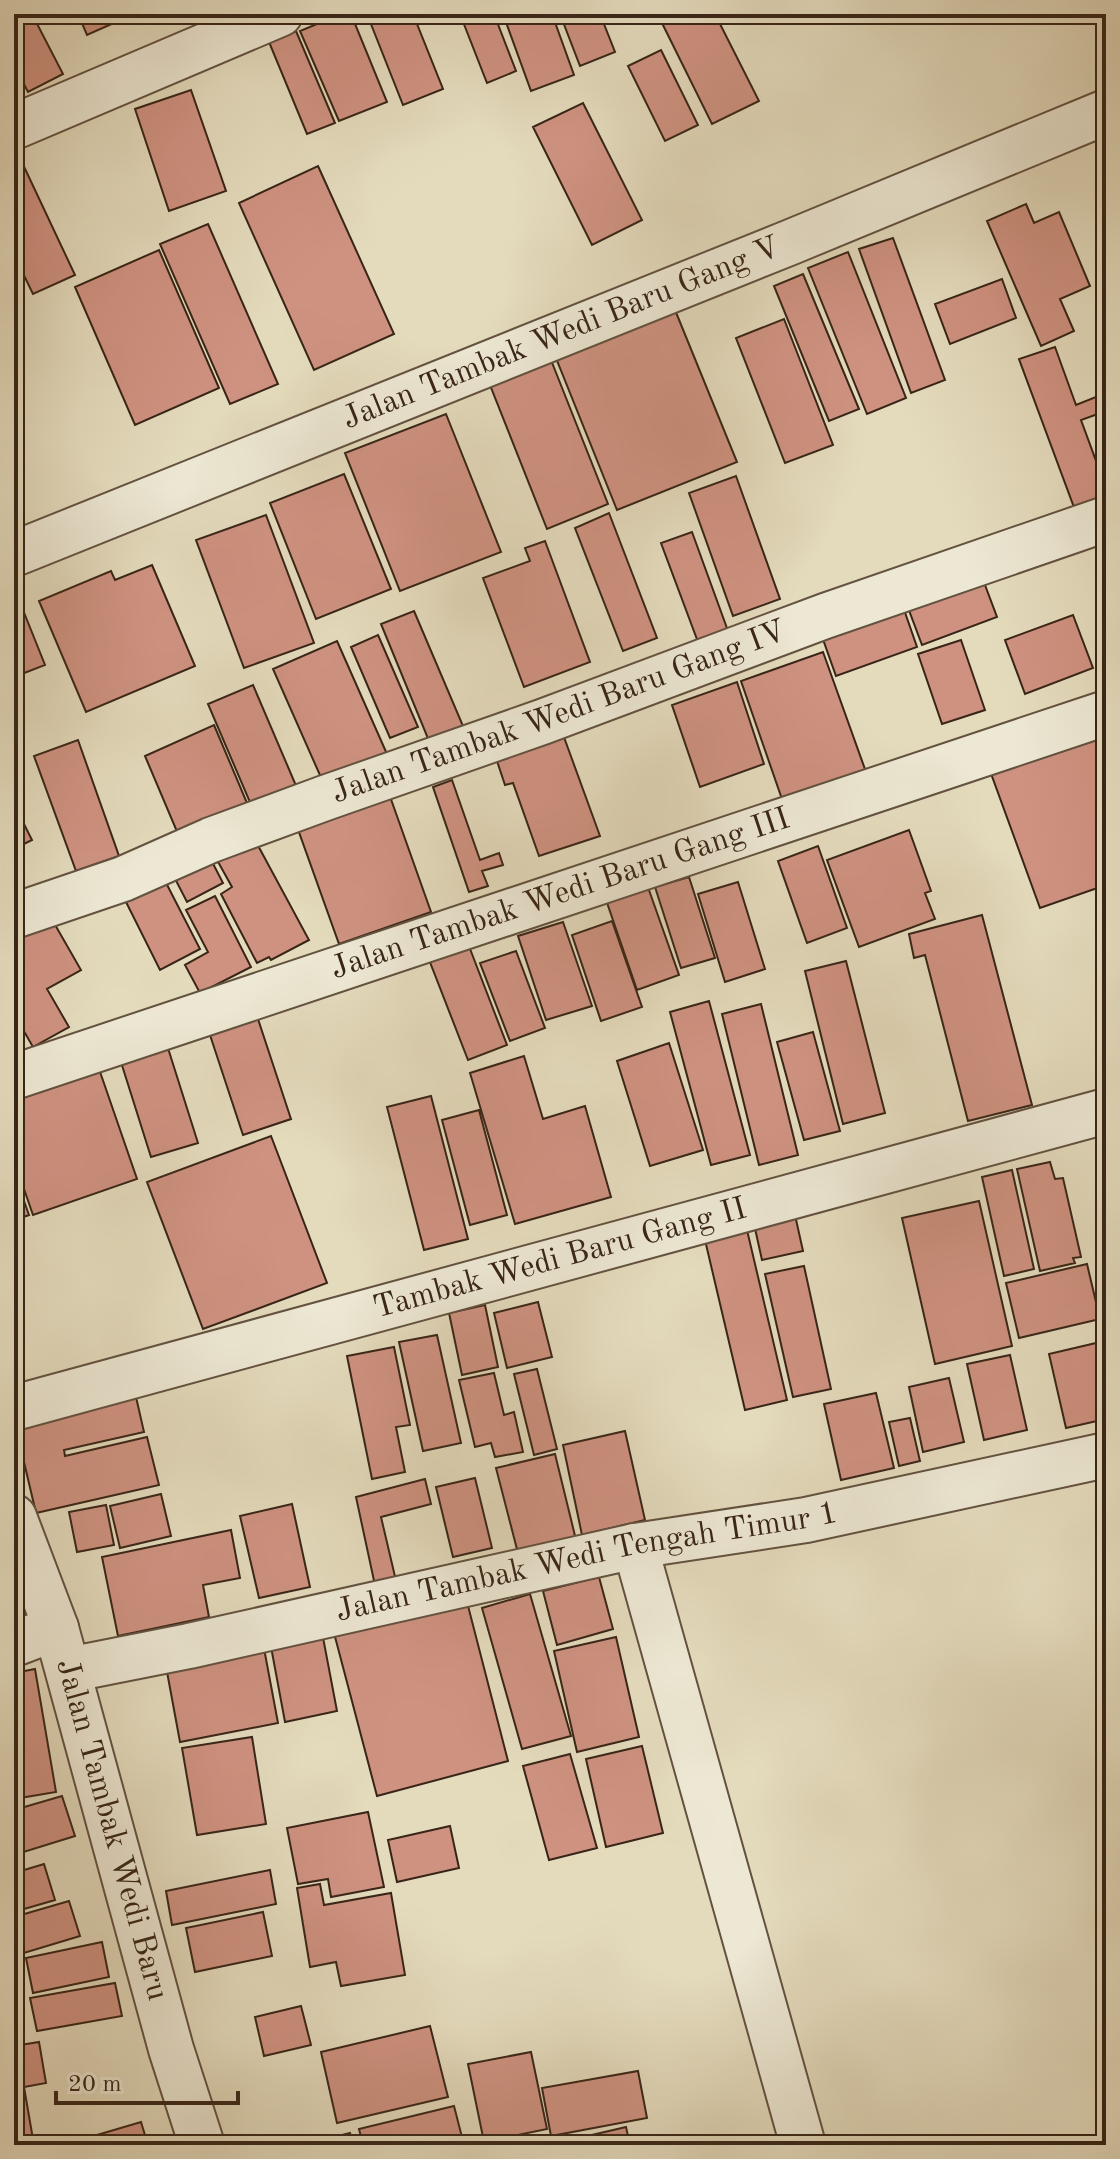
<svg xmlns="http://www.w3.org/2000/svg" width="1120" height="2159" font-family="'Old Standard TT',serif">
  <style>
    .building { fill: #cf9281; stroke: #382517; stroke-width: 2 }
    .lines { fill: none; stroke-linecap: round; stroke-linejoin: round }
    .minor-casing { stroke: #635240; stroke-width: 48 }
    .minor { stroke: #ede8d4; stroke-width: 44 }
    .labels { text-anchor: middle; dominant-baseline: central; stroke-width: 6; stroke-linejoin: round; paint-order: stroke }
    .street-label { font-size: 32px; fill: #382517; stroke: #ede8d4 }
  </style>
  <rect width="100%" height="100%" fill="#e4dbbd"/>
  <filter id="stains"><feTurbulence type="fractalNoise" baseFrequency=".0025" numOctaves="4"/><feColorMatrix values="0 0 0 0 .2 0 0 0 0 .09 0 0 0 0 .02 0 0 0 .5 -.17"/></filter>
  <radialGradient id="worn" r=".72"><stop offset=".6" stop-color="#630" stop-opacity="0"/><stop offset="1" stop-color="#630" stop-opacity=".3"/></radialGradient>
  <!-- building -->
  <path class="building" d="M14,14H32L63,74L28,92L14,65Z
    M78,14H134L87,35Z
    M341,14H351L387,102L339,121L300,31Z
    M367,14H413L443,89L403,105Z
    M460,14H494L516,71L487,83Z
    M503,14H552L574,75L531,91Z
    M560,14H600L615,52L580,66Z
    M661,14H715L759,101L712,124L658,15Z
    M296,31L335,123L307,134L269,42Z
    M661,50L698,125L665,141L628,66Z
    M191,90L226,191L169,211L135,109Z
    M583,103L642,220L592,245L533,127Z
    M19,156L75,275L33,294L14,255V158Z
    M318,166L394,334L314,370L239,203Z
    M1026,204L1034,223L1059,212L1090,286L1060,299L1074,331L1041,346L987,221Z
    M208,224L278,384L230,404L160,244Z
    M893,238L945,380L911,393L859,249Z
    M159,250L219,388L135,425L75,287Z
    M848,252L906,398L867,414L808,268Z
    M803,274L859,409L829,421L774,286Z
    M1002,279L1016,318L950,344L935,304Z
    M673,305L737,462L617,510L554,353Z
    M784,319L833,445L785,463L736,338Z
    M1055,347L1076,405L1106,393V411L1081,420L1106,488V498L1075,510L1019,359Z
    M551,360L608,504L547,529L490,385Z
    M446,414L501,552L400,591L345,453Z
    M344,474L391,589L316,619L270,503Z
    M736,476L780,599L733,616L689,493Z
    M609,513L657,638L623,651L575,528Z
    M266,515L314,643L244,668L196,540Z
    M692,532L728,631L698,642L661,543Z
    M545,541L590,662L524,687L483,578L530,561L525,548Z
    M152,565L195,666L86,712L39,601L111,571L115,580Z
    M982,577L997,617L922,645L907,605Z
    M900,598L917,647L836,676L819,628Z
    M23,610L45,665L14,677V614Z
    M414,611L463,726L429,741L381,624Z
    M1073,615L1093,668L1025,694L1005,640Z
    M378,635L418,727L390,738L351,647Z
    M961,640L985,710L942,724L918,654Z
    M337,641L387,754L323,782L273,669Z
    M823,652L866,772L783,802L741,681Z
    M737,682L764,764L700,787L672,705Z
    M253,685L297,788L252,807L208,704Z
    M1106,724V885L1040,908L989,768Z
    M214,725L247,803L178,834L145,756Z
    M561,729L600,836L539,856L513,783L505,785L494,752Z
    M78,740L119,856L76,871L34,756Z
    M452,780L480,860L499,853L503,865L482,871L488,886L469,892L433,787Z
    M387,788L431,912L339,944L295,821Z
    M14,804L32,840L14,849Z
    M909,830L931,891L925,893L935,919L859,947L827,860Z
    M255,840L309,940L271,960L269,957L257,963L221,894L232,887L217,860Z
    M818,846L847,928L807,943L778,861Z
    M206,850L223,883L187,902L170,869Z
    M161,873L200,949L160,970L121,892Z
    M644,876L679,975L637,990L603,891Z
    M689,877L715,958L681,968L655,887Z
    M738,882L765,969L725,982L698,894Z
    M215,896L251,967L200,993L185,965L208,952L186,910Z
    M46,909L81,970L47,989L69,1027L33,1047L14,1014V927Z
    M982,915L1032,1105L968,1121L925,955L914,958L909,934Z
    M612,921L642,1007L601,1021L572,935Z
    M563,922L592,1006L546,1020L518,936Z
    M467,941L507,1045L468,1060L428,957Z
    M516,951L545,1028L510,1041L480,963Z
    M846,961L885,1113L843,1124L805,971Z
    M709,1001L750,1155L711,1165L670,1012Z
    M761,1004L798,1155L759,1165L722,1014Z
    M256,1013L291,1119L243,1135L208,1029Z
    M813,1032L840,1131L804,1140L777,1042Z
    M669,1043L703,1150L650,1166L617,1061Z
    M167,1045L198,1143L151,1157L120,1059Z
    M524,1056L543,1119L585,1106L611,1197L515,1224L470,1073Z
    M98,1066L137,1179L33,1215L14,1160V1095Z
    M431,1096L468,1239L424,1250L387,1107Z
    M479,1110L507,1215L470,1225L442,1120Z
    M271,1136L327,1283L203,1329L147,1182Z
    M1050,1162L1055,1179L1063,1178L1081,1257L1073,1258L1075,1263L1040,1271L1017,1169Z
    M1012,1170L1034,1269L1004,1276L982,1177Z
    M14,1173L29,1215L14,1220Z
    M979,1201L1012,1346L935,1364L902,1218Z
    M795,1215L803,1251L762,1260L754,1224Z
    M747,1230L787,1400L745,1410L705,1240Z
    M1087,1264L1100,1319L1019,1338L1006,1283Z
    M804,1266L831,1389L793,1397L765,1274Z
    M538,1302L552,1357L507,1368L494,1313Z
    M485,1305L498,1367L462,1375L449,1313Z
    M437,1335L461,1443L423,1451L399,1342Z
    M1096,1343L1106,1389V1419L1066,1428L1049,1354Z
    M394,1347L410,1425L396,1427L405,1472L372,1479L347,1356Z
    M1010,1355L1027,1430L984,1440L967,1364Z
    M537,1369L557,1449L534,1455L514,1374Z
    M494,1373L504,1415L514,1412L523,1452L495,1457L491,1443L475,1447L459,1380Z
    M949,1378L964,1442L923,1452L909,1387Z
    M876,1393L894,1468L841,1480L824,1404Z
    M136,1397L144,1432L64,1450L65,1456L147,1437L159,1485L36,1513L15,1424Z
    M910,1418L920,1461L899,1466L889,1422Z
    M625,1431L645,1520L582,1535L563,1445Z
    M555,1454L577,1544L519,1557L496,1468Z
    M475,1478L492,1548L453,1557L436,1487Z
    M425,1479L431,1504L381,1517L397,1585L376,1590L356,1497Z
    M161,1494L171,1536L120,1548L110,1506Z
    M292,1504L310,1587L259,1598L240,1516Z
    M106,1505L114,1545L77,1552L69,1512Z
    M231,1530L240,1578L203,1585L209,1617L118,1636L102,1557Z
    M599,1577L613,1629L557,1645L543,1591Z
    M530,1594L571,1736L522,1749L482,1608Z
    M466,1598L508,1761L377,1796L334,1633Z
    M321,1627L337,1711L285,1722L269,1636Z
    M616,1637L639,1737L577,1752L554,1651Z
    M263,1643L278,1723L180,1742L165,1661Z
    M35,1669L56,1792L14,1799V1673Z
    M252,1737L266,1824L197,1835L182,1748Z
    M642,1746L663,1833L606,1847L586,1759Z
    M570,1754L597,1848L549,1860L523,1766Z
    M62,1796L75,1836L14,1855V1810Z
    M368,1812L384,1887L331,1897L328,1879L298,1884L287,1828Z
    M450,1826L459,1868L397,1882L388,1840Z
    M44,1864L55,1900L14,1912V1873Z
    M270,1870L276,1904L172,1925L166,1891Z
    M320,1884L324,1905L391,1893L405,1975L341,1986L336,1962L310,1967L297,1888Z
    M69,1901L80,1936L14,1956V1917Z
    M263,1912L272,1956L195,1972L186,1928Z
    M102,1942L109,1977L33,1993L26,1958Z
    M115,1983L122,2016L37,2031L30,1998Z
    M301,2006L311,2045L264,2056L255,2017Z
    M430,2026L448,2097L337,2123L321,2052Z
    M39,2042L46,2083L24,2087L34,2145H14V2046Z
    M531,2052L547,2129L484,2142L468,2064Z
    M638,2071L647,2118L551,2136L542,2088Z
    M454,2106L464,2145H363L359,2129Z
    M141,2122L148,2145H63Z
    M626,2127L630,2145H549Z
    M350,2133L353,2145H302Z"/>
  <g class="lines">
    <defs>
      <g id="minor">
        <path d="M14,127L280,14"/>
        <path id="s1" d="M14,554L791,242L1106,112"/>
        <path id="s2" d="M14,916L123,879L211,840L325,798L542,722L825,616L1106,519"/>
        <path id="s3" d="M14,1077L1106,713"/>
        <path id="s4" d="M14,1408L1106,1111"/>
        <path id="s5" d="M14,1517L56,1628L171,2049L202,2145"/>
        <path d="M635,1546L803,2145"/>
        <path d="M14,1644L56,1628"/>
        <path id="s6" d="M68,1670L189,1646L635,1546L806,1520L1106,1455"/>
      </g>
    </defs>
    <!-- minor casing -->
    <use href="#minor" class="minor-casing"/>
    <!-- minor -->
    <use href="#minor" class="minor"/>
  </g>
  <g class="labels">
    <!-- street labels -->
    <g class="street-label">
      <text stroke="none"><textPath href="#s1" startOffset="590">Jalan Tambak Wedi Baru Gang V</textPath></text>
      <text stroke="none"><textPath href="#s2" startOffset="582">Jalan Tambak Wedi Baru Gang IV</textPath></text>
      <text stroke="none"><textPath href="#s3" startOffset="576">Jalan Tambak Wedi Baru Gang III</textPath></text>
      <text stroke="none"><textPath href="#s4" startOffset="566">Tambak Wedi Baru Gang II</textPath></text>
      <text stroke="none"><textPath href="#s6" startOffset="530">Jalan Tambak Wedi Tengah Timur 1</textPath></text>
      <text stroke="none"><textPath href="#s5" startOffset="328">Jalan Tambak Wedi Baru</textPath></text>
    </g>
  </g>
  <!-- margin -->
  <rect width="1120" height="2159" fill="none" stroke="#e4dbbd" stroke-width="48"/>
  <rect x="16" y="16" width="1088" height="2127" fill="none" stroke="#382517" stroke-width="4"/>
  <rect x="24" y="24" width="1072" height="2111" fill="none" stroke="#382517" stroke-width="2"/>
  <!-- scale -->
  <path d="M56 2091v12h182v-12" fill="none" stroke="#382517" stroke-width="4"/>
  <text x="68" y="2091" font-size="24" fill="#382517" stroke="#ede8d4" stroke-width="6" paint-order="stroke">20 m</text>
  <rect width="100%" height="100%" filter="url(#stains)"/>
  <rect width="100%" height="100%" fill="url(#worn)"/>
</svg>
